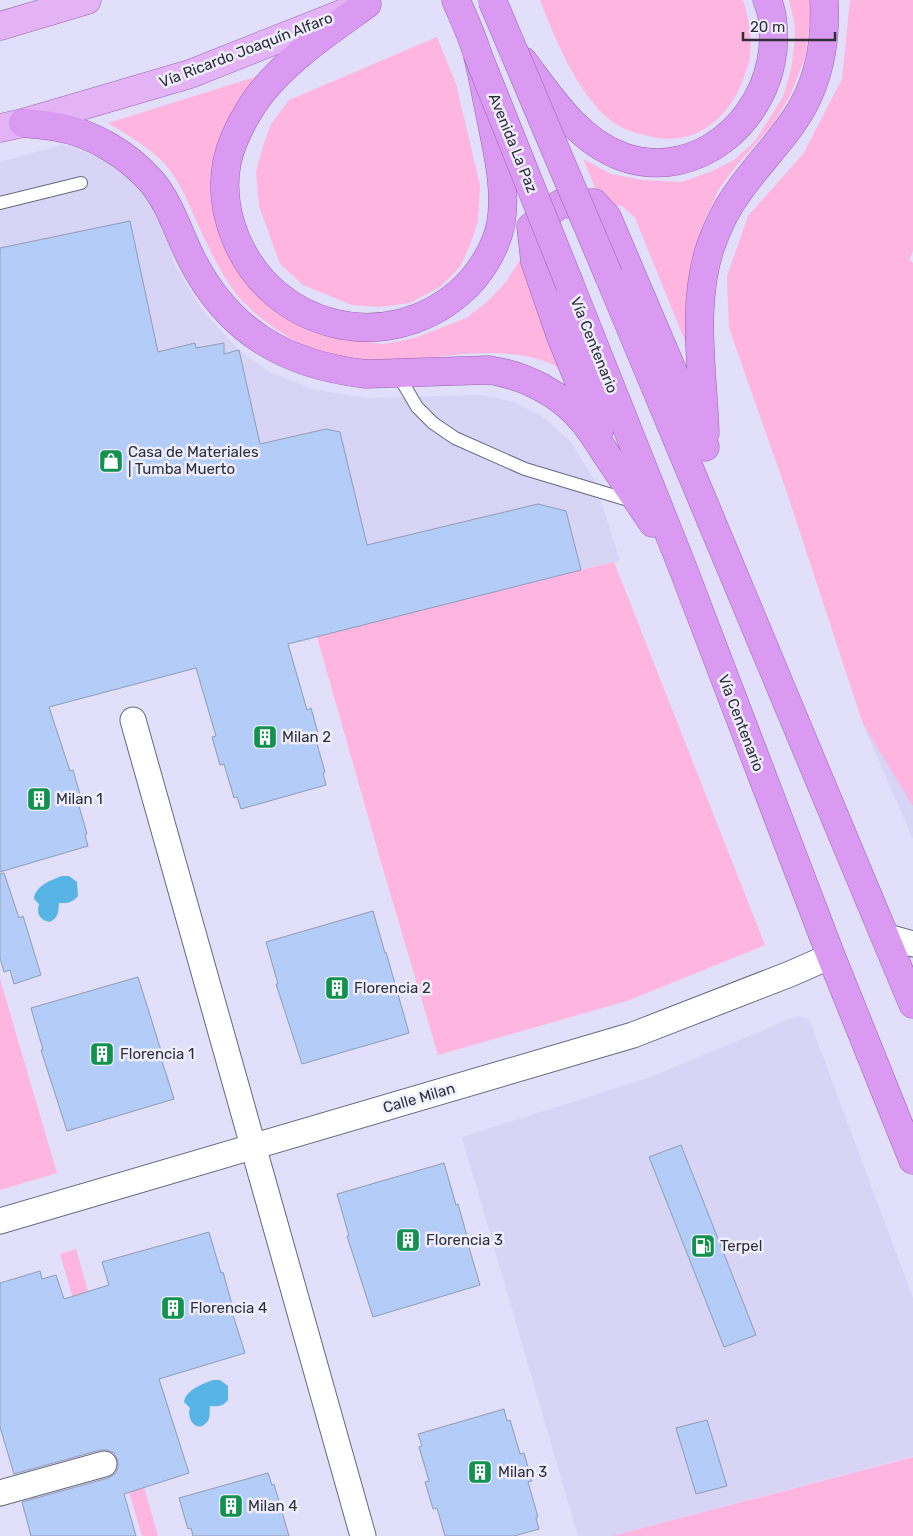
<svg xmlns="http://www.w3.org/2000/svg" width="913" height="1536" font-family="Rubik,sans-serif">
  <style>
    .built { fill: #d7d4f6 }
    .green { fill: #feb5e0 }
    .water { fill: #57b4e5 }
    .building { fill: #b3ccf8; stroke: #8f9cb3 }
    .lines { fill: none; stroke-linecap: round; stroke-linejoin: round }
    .service-casing { stroke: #69677f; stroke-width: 14 }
    .minor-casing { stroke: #69677f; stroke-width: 27 }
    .primary-casing { stroke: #9864af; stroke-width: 29 }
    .trunk-casing { stroke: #9864af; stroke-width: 29 }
    .service { stroke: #fff; stroke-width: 12 }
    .minor { stroke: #fff; stroke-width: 25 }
    .primary { stroke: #e3b3f5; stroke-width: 28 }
    .trunk { stroke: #da9af2; stroke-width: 28 }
    .trunk-bridge-casing { stroke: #9864af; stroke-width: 29; stroke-linecap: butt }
    .trunk-bridge { stroke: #da9af2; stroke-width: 28 }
    .labels { text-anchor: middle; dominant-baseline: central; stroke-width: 5; stroke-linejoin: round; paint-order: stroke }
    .street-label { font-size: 15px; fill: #302f39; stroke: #efeefe }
    .poi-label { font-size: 15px; fill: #302f39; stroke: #efeefe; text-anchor: start }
  </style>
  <rect width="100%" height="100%" fill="#e1dffa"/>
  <!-- built -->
  <path class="built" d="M61,145L76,148L107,161L131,178L152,203L165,230L175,266L204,312L239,350L270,372L312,389L365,398L482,395L513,402L542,416L571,442L594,480L620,560L473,596L0,719V162Z
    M913,686V839L863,724Z
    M797,1016L809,1019L913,1298V1456L612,1536H578L462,1137L651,1077Z"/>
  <!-- green -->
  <path class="green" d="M540,0H743C749,20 752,35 750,56C750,62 747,68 745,74C732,116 697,147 652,137C638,134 621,129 610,120C577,93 555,39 540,0Z
    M789,0H811V14L805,57L790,96L773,124L737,165L719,189L705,220L697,246L694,363L635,218L622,206L602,204L583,159L611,174L643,180L681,182L710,172L734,160L755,141L783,97L791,69L794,47L795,26Z
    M850,0H913V251L909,260L913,263V806L863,724L787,493L729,328L727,276L748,216L803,154L842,79Z
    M437,37L456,84L480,185L478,221L471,243L460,267L441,286L410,303L379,307L352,305L303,285L280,264L259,206L256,172L263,146L271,124L289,100Z
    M258,76L220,144L261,297L283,317L306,330L328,337L383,344L415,338L466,318L487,302L506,282L520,260L562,369C499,334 418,369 349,360C332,358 315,350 299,343C275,330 248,311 232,288C217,267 206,242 195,218C186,197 177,176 161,160C145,145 126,134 108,123Z
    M614,562L765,945L627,1001L438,1055L383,869L317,637L473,596Z
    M0,979L57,1173L0,1190Z
    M76,1249L158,1536H142L60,1254Z
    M913,1457V1536H612Z"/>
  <!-- water -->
  <path class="water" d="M62,876H69L77,882L78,896C72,903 68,903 59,903C58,912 59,917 50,922C40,920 36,914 39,904L34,899C35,886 51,880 62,876Z
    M213,1380H220L228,1386V1400C223,1406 219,1407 210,1406C209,1411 211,1418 207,1422C197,1434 186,1419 190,1408L184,1402C186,1390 202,1384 213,1380Z"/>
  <!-- building -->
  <path class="building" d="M130,221L158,352L195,343L196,348L224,343V354L239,350L260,444L326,429L340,432L367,545L538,504L566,511L581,570L288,644L307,710L311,708L319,737H315L325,772L323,773L326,785L241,809L237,797L234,798L224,764L220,765L212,737L216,736L196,668L49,707L70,771L73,770L81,798L77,799L87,834L85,835L88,846L0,872V248Z
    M4,873L19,918L23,916L41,975L14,984L10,970L4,972L0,958V874Z
    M373,911L385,953L386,952L409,1033L302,1064L276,984H278L266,942Z
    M138,977L163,1057L161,1058L174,1099L67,1131L41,1050H43L31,1008Z
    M681,1145L756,1335L724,1347L649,1157Z
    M444,1163L456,1205L458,1204L469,1243L468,1244L480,1285L373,1317L347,1236H349L337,1194Z
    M209,1232L221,1273L223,1272L234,1312H232L245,1353L159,1379L189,1473L124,1494L136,1536H31L22,1502L108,1478L115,1474L118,1468V1461L114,1453L107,1450H100L14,1474L0,1427V1283L40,1271L42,1279L56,1275L64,1299L109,1285L102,1262Z
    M504,1409L507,1421L510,1420L520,1454L524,1453L532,1481L528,1482L538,1517L536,1518L539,1529L514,1536H445L437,1508L433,1509L425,1482L429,1481L419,1447L422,1446L418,1434Z
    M707,1420L727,1486L696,1494L676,1428Z
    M268,1473L272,1485L274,1484L289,1536H193L191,1528L188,1529L179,1498Z"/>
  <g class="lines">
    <defs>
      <path id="service" d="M0,203L81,183
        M397,373L417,407L433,423L455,438L525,469L635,502"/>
      <path id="minor" d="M133,720L363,1536
        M884,936L913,944
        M0,1221L633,1035L790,974L831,956
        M0,1493L104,1464"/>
      <path id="primary" d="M0,26L87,0
        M0,128L23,123L190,74L349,11"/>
      <path id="trunk" d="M367,4C328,32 275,67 250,109C240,125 231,143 227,162C222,188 226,215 236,239C274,329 385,356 459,293C479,276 496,249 501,223C507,185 496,146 489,109C485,91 482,71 477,53C472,35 463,17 456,0
        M523,61C550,97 578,141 623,157C697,182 766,121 773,49C774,33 774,14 767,0
        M23,123C34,124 46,125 57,127C92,133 127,154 151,181C170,203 178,232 191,258C228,332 286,365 366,374L489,370C524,375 562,394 584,422C593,433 600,445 608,457C623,479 638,501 653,523
        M609,276L913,1004
        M570,285L682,566L831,956L913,1160
        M599,431L560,334L535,262L531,227L560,204L594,203L607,217L705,447
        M705,433C703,373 691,306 710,248C717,228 726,208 739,191C759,162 786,137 803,106C821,73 826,37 824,0"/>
    </defs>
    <!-- service casing -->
    <use href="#service" class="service-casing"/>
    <!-- minor casing -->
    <use href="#minor" class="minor-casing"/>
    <!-- primary casing -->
    <use href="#primary" class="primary-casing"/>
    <!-- trunk casing -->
    <use href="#trunk" class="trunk-casing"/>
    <!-- service -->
    <use href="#service" class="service"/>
    <!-- minor -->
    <use href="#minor" class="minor"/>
    <!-- primary -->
    <use href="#primary" class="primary"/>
    <!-- trunk -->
    <use href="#trunk" class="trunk"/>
    <defs>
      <path id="trunk-bridge" d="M492,0L609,276
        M477,53L570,285"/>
    </defs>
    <!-- trunk-bridge casing -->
    <use href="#trunk-bridge" class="trunk-bridge-casing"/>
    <!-- trunk-bridge -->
    <use href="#trunk-bridge" class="trunk-bridge"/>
  </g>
  <!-- icons -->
  <defs>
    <symbol id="shop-square" viewBox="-11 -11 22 22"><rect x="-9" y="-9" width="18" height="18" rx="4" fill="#13914e" stroke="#efeefe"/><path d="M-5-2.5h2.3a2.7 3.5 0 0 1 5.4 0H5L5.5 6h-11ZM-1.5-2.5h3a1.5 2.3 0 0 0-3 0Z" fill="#fff"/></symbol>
    <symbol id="building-square" viewBox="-11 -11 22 22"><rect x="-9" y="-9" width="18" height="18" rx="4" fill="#13914e" stroke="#efeefe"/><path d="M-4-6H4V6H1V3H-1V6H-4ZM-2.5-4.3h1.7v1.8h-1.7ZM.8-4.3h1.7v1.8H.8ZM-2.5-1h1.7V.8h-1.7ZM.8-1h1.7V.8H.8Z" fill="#fff"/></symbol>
    <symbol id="fuel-square" viewBox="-11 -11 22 22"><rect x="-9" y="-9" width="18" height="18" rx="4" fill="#13914e" stroke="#efeefe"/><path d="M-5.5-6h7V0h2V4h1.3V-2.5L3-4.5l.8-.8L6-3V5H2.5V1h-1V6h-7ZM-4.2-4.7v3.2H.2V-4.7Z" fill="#fff"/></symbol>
  </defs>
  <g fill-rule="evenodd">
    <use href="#shop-square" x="97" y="447" width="28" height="28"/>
    <use href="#building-square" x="251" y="723" width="28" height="28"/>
    <use href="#building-square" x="25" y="785" width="28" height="28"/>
    <use href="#building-square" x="323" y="974" width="28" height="28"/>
    <use href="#building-square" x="88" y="1040" width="28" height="28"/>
    <use href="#building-square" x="394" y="1226" width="28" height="28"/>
    <use href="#fuel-square" x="689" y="1232" width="28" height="28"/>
    <use href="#building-square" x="159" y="1294" width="28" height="28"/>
    <use href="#building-square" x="466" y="1458" width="28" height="28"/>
    <use href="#building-square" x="217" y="1492" width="28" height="28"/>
  </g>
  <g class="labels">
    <!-- street labels -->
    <g class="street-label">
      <text transform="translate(246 50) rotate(-21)">Vía Ricardo Joaquín Alfaro</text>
      <text transform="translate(513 143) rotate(68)">Avenida La Paz</text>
      <text transform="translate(594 345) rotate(68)">Vía Centenario</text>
      <text transform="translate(741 723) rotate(69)">Vía Centenario</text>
      <text transform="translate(419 1098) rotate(-16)">Calle Milan</text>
    </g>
    <!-- poi labels -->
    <g class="poi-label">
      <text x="128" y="452">Casa de Materiales<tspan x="128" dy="17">| Tumba Muerto</tspan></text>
      <text x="282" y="737">Milan 2</text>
      <text x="56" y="799">Milan 1</text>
      <text x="354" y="988">Florencia 2</text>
      <text x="120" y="1054">Florencia 1</text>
      <text x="426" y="1240">Florencia 3</text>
      <text x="720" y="1246">Terpel</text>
      <text x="190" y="1308">Florencia 4</text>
      <text x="498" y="1472">Milan 3</text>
      <text x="248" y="1506">Milan 4</text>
    </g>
  </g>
  <!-- scale -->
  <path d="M743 32v8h92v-8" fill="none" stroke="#302f39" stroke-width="2.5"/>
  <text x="750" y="32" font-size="15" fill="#302f39" stroke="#efeefe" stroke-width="4" paint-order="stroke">20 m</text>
</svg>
